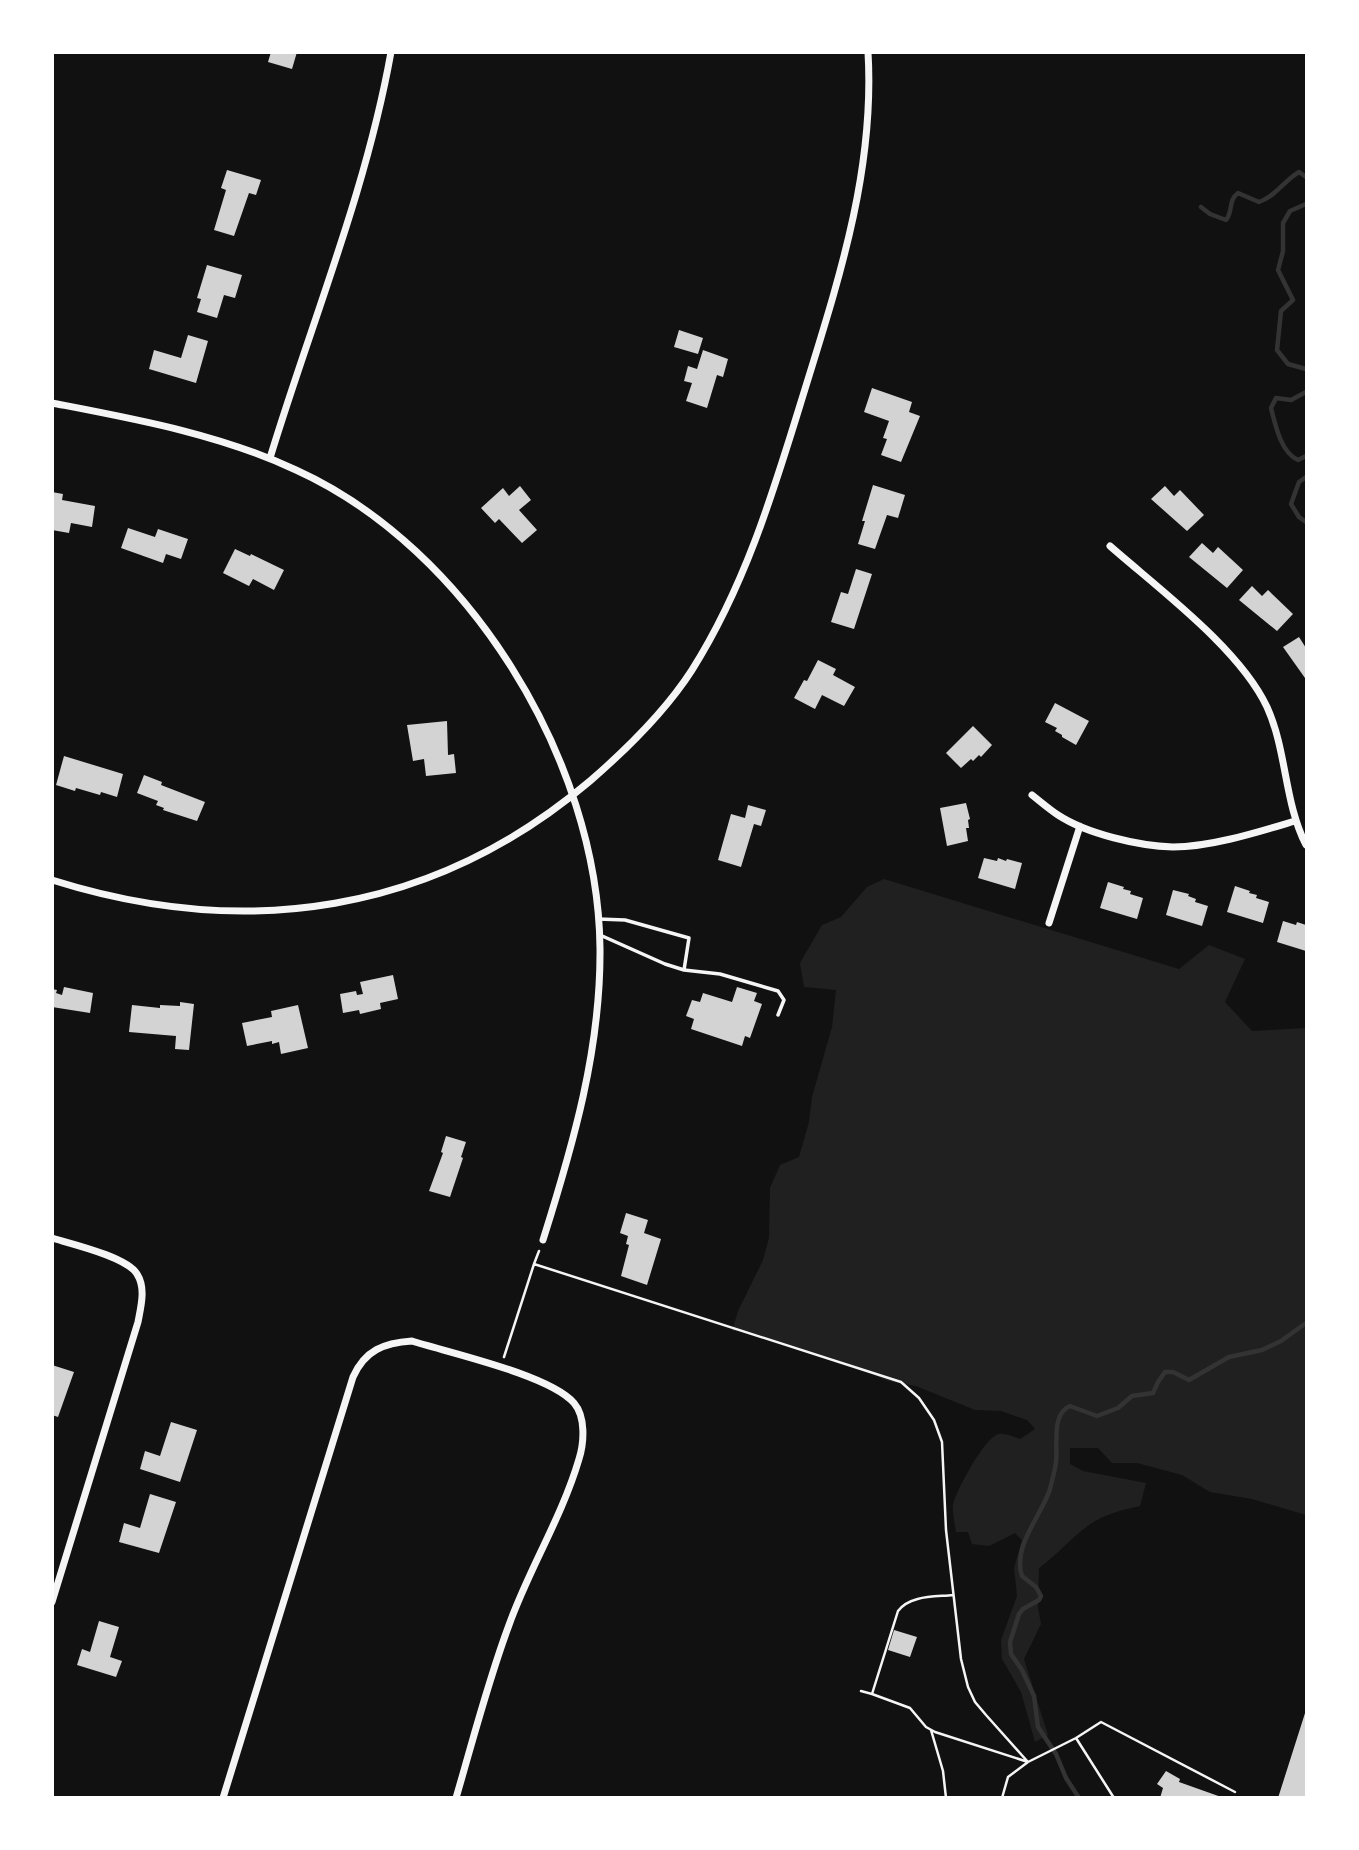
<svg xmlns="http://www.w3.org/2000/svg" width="1359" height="1850" font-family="Raleway,sans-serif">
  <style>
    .green { fill: #202020 }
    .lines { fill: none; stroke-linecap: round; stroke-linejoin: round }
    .stream { stroke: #333; stroke-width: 4.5 }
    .building { fill: #d3d3d3 }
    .path { stroke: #f5f5f5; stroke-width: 2.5 }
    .service { stroke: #f5f5f5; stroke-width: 3.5 }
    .minor { stroke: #f5f5f5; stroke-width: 7 }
  </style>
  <rect width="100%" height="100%" fill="#111"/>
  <!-- green -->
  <path class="green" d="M884,879L1179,969L1209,945L1245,959L1225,1002L1252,1031L1306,1028V1515L1252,1499L1210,1492L1182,1475L1137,1463H1112L1098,1448H1070V1464L1083,1471L1146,1483L1140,1506C1123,1510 1104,1514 1089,1525C1072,1537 1058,1554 1039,1568L1038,1607L1041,1624L1024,1659L1048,1735L1035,1742L1021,1692L1002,1659L1001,1640L1017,1596L1014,1568L1022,1540L1015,1533L989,1546L972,1544L968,1532H956C955,1524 952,1514 953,1505C956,1491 985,1436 999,1434C1005,1433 1014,1437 1020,1439L1035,1429L1027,1420L1001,1411L975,1410L916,1386L888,1381L844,1362L746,1331H732L738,1311L763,1260L769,1238L770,1188L780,1165L799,1157L809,1122L812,1097L832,1027L836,990L804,987L800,963L822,925L841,917L867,887Z"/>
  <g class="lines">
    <!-- stream -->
    <path class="stream" d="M1306,204L1290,211L1283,223V251L1278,270L1293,300L1281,311L1277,350L1288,364L1306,369
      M1201,207L1210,214L1226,220C1233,212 1228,200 1238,193L1259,202C1276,196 1285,180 1299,172L1306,177
      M1306,392L1291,400L1276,398L1271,408C1275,424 1281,453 1298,460L1306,456
      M1306,477L1299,482L1291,504L1299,517L1306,522
      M1079,1798L1066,1778L1056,1754L1038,1727L1034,1696L1022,1670L1011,1654L1010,1642L1019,1614L1023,1609L1039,1600L1041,1596L1036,1587L1022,1576C1012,1546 1042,1515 1050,1489C1052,1480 1055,1471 1056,1462C1058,1445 1051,1414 1070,1406L1097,1416L1118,1408L1132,1396L1153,1393L1158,1382L1165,1372H1173L1189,1380L1229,1357L1262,1350L1281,1341L1306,1323"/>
  </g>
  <!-- building -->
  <path class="building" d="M271,52H297L292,69L268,62Z
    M227,170L261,180L256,195L249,193L234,236L214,230L226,190L221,188Z
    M207,265L242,275L235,298L224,295L217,318L197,312L201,299L197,298Z
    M679,330L703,338L698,354L674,347Z
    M188,335L208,341L196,383L149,369L154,350L181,358Z
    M703,350L728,359L723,377L717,375L707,408L686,401L692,383L684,381L688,366L697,369Z
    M872,388L912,402L909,412L920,416L901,462L881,455L887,439L883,438L889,421L864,412Z
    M873,485L905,495L898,518L887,515L875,549L858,544L865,521H862Z
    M520,486L531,500L519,510L537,530L522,543L499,519L495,523L481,508L503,488L509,496Z
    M1165,486L1174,496L1180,490L1204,515L1187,531L1151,499Z
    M52,492L63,494L62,500L95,506L92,527L71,523L69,533L52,530Z
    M128,528L155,537L158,529L188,539L181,559L166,554L163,563L121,548Z
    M1202,543L1213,553L1218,547L1243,570L1227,588L1189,557Z
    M235,549L250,556L251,554L284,570L274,590L253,579L249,586L223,573Z
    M856,569L872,574L854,629L831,622L841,592L848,594Z
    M1252,586L1262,596L1268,590L1293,614L1277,631L1239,600Z
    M1299,637L1306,648L1305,678L1283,647Z
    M818,660L836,669L833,675L855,687L844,706L822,695L815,709L794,698L804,680L807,681Z
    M1055,703L1089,721L1076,745L1062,737V735L1055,731L1057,728L1045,722Z
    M447,721L448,755L454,754L456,773L426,776L424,759L413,761L407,725Z
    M973,726L992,745L981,757L979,755L973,761L971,759L961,768L946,753Z
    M64,756L123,774L117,797L101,792L100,795L76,788L75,791L56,785Z
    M144,775L162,782L161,785L205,802L197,821L163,810L164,808L156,805L158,801L137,793Z
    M966,803L970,819L968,820L969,828H966L968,841L947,846L940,808Z
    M748,805L766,810L761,826L754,824L741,867L718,860L731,814L745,818Z
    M984,858L997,861L998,858L1006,861L1007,859L1022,863L1015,889L978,878Z
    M1108,882L1124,887L1123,889L1131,891L1130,894L1143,898L1137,919L1100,908Z
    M1235,886L1250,891L1249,893L1257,895L1256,898L1269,902L1263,923L1227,912Z
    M1173,890L1189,894L1188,896L1196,899L1195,902L1208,906L1202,926L1166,915Z
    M1283,921L1296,925L1297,922L1306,925V951L1277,942Z
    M393,975L398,999L380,1003L381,1009L360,1014L359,1010L343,1013L340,994L356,991L357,995L363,994L360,982Z
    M64,987L93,993L90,1013L52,1007V989L57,990L56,993L62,995Z
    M737,987L757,993L754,1001L762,1004L750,1038L745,1036L742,1046L691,1029L694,1019L686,1016L692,1000L700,1002L703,993L732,1002Z
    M180,1002L194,1004L189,1050L175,1049L176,1036L129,1032L132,1005L160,1008V1005L180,1006Z
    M298,1005L308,1048L281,1054L279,1042L272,1044V1041L247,1046L242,1023L272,1017L271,1011Z
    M446,1136L466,1142L461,1157L463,1158L450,1197L429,1191L443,1153L441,1152Z
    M626,1213L648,1220L644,1233L661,1239L647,1285L621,1276L629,1245L626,1244L628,1236L620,1233Z
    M52,1365L74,1372L58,1417L52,1415Z
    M171,1422L197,1430L180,1482L140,1469L145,1451L160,1456Z
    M150,1494L176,1502L159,1553L119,1542L124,1523L140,1528Z
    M99,1621L119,1627L110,1657L122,1661L116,1677L77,1665L82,1649L90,1652Z
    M894,1630L917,1637L910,1657L888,1650Z
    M1306,1710V1798H1278Z
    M1166,1771L1180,1779L1179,1782L1224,1798H1160L1163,1788L1157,1784Z"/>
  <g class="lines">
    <!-- path -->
    <path class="path" d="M539,1251L534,1264L901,1382L919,1398L934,1420L942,1442L946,1530L961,1659L968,1687L975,1702L986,1715L1028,1762L935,1732L926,1727L910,1708L872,1694L898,1611C910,1595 935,1597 953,1595
      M504,1357L534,1264
      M861,1691L872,1694
      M931,1730L943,1771L946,1798
      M1076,1738L1114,1798
      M1002,1798L1008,1777L1028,1762L1076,1738L1101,1722L1235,1792"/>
    <!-- service -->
    <path class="service" d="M598,919L625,920L689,938L684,970
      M600,935L665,964L684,970L720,974L778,991L784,1000L778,1015"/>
    <!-- minor -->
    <path class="minor" d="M52,403C135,419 219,434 296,470C468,548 598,760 600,948C601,1049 573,1145 543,1240
      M270,458C311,323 366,192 391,52
      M1110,546C1159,589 1240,649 1267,707C1287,751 1284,802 1306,845
      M1032,795C1041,802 1049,809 1058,815C1087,834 1139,846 1173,847C1211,847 1258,832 1295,821
      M52,880C246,941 433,914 590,781C627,749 665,712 692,670C747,583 775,486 805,389C839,279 875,169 868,52
      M1049,923L1080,826
      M52,1238C72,1244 127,1257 137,1274C146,1288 141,1306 138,1322L52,1602
      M223,1798L353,1377C365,1350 384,1343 412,1341C450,1353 550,1375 574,1403C586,1417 584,1443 579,1459C562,1517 529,1569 509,1625C488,1681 473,1740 456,1798"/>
  </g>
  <!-- border -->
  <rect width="1359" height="1850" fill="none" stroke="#ffffff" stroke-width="108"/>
</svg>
